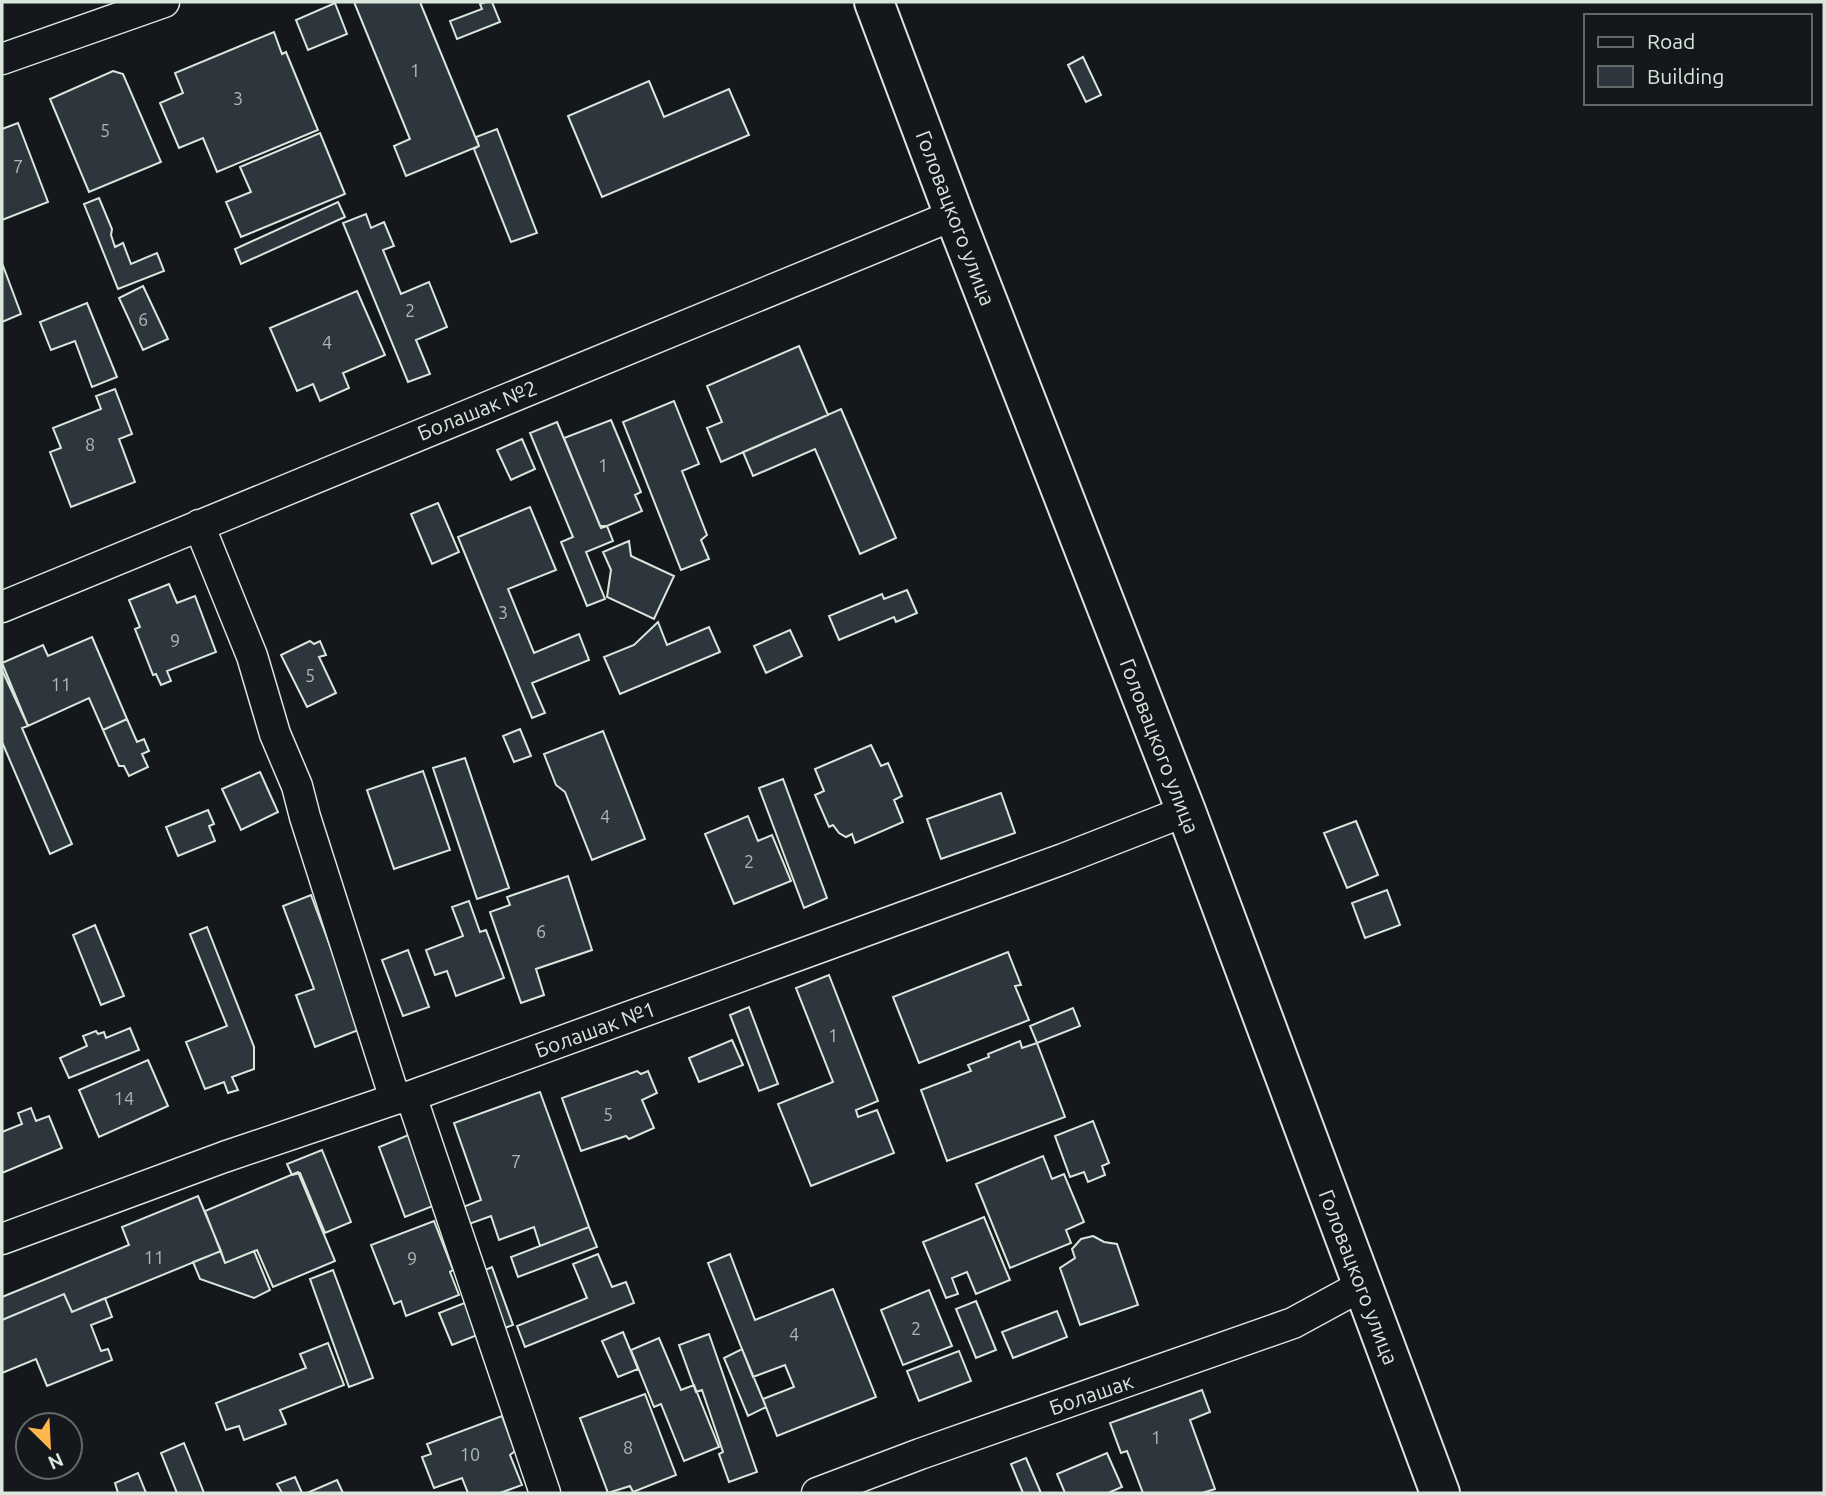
<svg xmlns="http://www.w3.org/2000/svg" width="1826" height="1495" font-family="Ubuntu,sans-serif">
  <style>
    .building { fill: #2c363c; stroke: #d8e6dc; stroke-width: 2 }
    .lines { fill: none; stroke-linecap: round; stroke-linejoin: round }
    .street-casing { stroke: #d8e6dc; stroke-width: 33 }
    .secondary-casing { stroke: #d8e6dc; stroke-width: 42 }
    .street { stroke: #14181c; stroke-width: 30 }
    .secondary { stroke: #14181c; stroke-width: 38 }
    .labels { text-anchor: middle; dominant-baseline: central; stroke-width: 5; stroke-linejoin: round; paint-order: stroke }
    .number-label { font-size: 18px; fill: #adbab4 }
    .street-label { font-size: 21px; fill: #d8e6dc; stroke: #14181c }
  </style>
  <rect width="100%" height="100%" fill="#14181c"/>
  <!-- building -->
  <path class="building" d="M354,2H420L479,146L406,176L394,146L410,139Z
    M486,2H492L500,22L457,39L450,21L482,9L480,4Z
    M335,3L347,34L308,50L296,20Z
    M274,32L282,54L286,52L318,130L217,172L203,138L179,148L160,103L183,93L175,73Z
    M1083,57L1101,95L1086,102L1068,65Z
    M113,71L123,74L161,162L89,192L50,99Z
    M649,81L664,117L729,89L749,135L602,197L568,116Z
    M18,123L48,202L2,220V129Z
    M497,129L537,233L511,242L474,149L479,146L476,137Z
    M320,133L345,194L241,237L226,202L251,192L240,167Z
    M99,198L112,229L111,235L115,247L123,243L131,264L157,253L164,271L118,289L84,204Z
    M338,202L345,217L241,264L235,249Z
    M366,214L371,228L384,222L394,246L383,250L401,294L429,282L447,327L416,340L430,374L408,382L343,223Z
    M2,263L21,314L2,322Z
    M143,286L168,339L143,350L119,298Z
    M357,291L385,355L343,373L349,388L320,401L313,384L297,391L270,328Z
    M87,303L117,377L92,387L75,341L51,350L40,322Z
    M799,346L828,415L721,462L707,428L722,422L707,386Z
    M115,389L132,434L119,439L135,482L71,507L50,452L61,448L53,428L101,409L96,396Z
    M674,401L699,464L682,471L707,535L701,540L709,559L681,570L623,422Z
    M841,409L896,538L860,554L815,449L753,476L743,452Z
    M611,420L641,492L635,495L642,511L607,526H600L564,438Z
    M557,422L601,528L607,526L613,541L586,552L605,599L587,606L561,542L573,537L530,433Z
    M522,439L535,469L511,480L497,450Z
    M438,503L459,552L432,564L411,514Z
    M530,507L556,570L508,589L534,653L579,634L589,660L532,683L545,713L532,718L458,537Z
    M629,541L631,556L674,576L654,619L607,597L611,570L603,552Z
    M169,584L177,603L195,596L216,652L167,671L171,681L161,685L156,674L153,675L135,629L140,627L129,600Z
    M907,590L917,613L896,622L894,617L839,640L829,616L882,594L884,599Z
    M658,622L667,645L709,627L720,652L620,694L604,657L634,645Z
    M790,630L802,656L766,673L754,646Z
    M92,637L127,719L103,730L89,698L28,726L2,663L43,645L48,656Z
    M310,641L314,644L320,641L326,655L319,657L336,693L307,707L281,655Z
    M2,670L28,726L22,728L72,844L50,854L2,742Z
    M127,719L137,742L144,739L149,751L142,754L148,767L129,776L124,766H119L103,730Z
    M520,729L531,756L514,762L503,736Z
    M603,731L645,839L592,860L565,792L556,785L544,754Z
    M871,745L881,766L888,763L902,796L894,800L903,822L855,843L852,834L846,837L839,833L833,825L829,827L815,795L824,791L815,769Z
    M465,758L509,888L477,899L433,768Z
    M423,771L450,850L394,869L367,790Z
    M260,772L278,812L241,830L222,789Z
    M783,779L827,898L804,908L759,788Z
    M1001,793L1015,833L941,859L927,819Z
    M208,810L214,824L209,826L215,841L178,856L166,827Z
    M748,816L758,841L772,835L791,881L734,904L705,834Z
    M1356,821L1378,875L1347,888L1324,833Z
    M568,876L592,950L536,969L544,995L521,1003L490,912L510,905L507,897Z
    M1387,890L1400,925L1365,938L1352,903Z
    M311,895L361,1029L315,1047L296,995L314,989L283,906Z
    M469,901L480,932L486,930L504,978L456,996L447,971L435,975L426,950L463,936L452,907Z
    M95,925L124,996L101,1005L73,935Z
    M207,927L254,1047V1069L232,1077L238,1090L228,1093L224,1082L205,1089L186,1042L227,1026L190,934Z
    M408,950L429,1007L403,1016L382,960Z
    M1008,952L1021,985L1015,986L1029,1020L919,1063L893,997Z
    M829,975L878,1101L856,1110L858,1117L877,1110L894,1153L811,1186L778,1104L833,1082L796,988Z
    M749,1007L778,1084L759,1091L730,1015Z
    M1073,1008L1080,1026L1037,1043L1030,1026Z
    M130,1028L139,1050L69,1078L60,1058L87,1046L83,1036L96,1031L98,1034L104,1032L106,1038Z
    M732,1040L743,1065L699,1082L689,1058Z
    M1020,1041L1022,1048L1037,1043L1065,1117L947,1161L921,1090L971,1071L968,1065L989,1057L988,1054Z
    M148,1060L168,1106L99,1137L79,1090Z
    M637,1071L641,1074L648,1071L657,1093L642,1100L654,1128L629,1139L626,1136L581,1151L562,1098Z
    M540,1092L589,1227L540,1246L534,1227L499,1240L491,1216L469,1224L463,1207L481,1200L454,1123Z
    M31,1108L36,1121L49,1116L62,1148L2,1173V1132L22,1124L18,1113Z
    M1093,1121L1109,1163L1102,1166L1105,1175L1088,1182L1084,1172L1070,1177L1055,1136Z
    M411,1134L438,1204L405,1217L379,1147Z
    M322,1150L351,1222L325,1233L300,1173L292,1175L287,1164Z
    M1043,1156L1052,1179L1064,1174L1084,1222L1066,1230L1071,1243L1010,1268L976,1184Z
    M298,1172L335,1261L273,1287L257,1250L225,1263L205,1211Z
    M198,1196L221,1251L72,1312L64,1294L2,1320V1297L129,1245L122,1227Z
    M984,1217L1010,1280L976,1294L967,1272L952,1278L958,1294L946,1298L923,1242Z
    M434,1221L453,1270L450,1272L459,1295L406,1316L401,1301L394,1304L371,1245Z
    M589,1227L597,1247L518,1277L511,1257Z
    M1093,1236L1104,1242L1117,1244L1138,1305L1080,1325L1060,1268L1075,1258L1072,1249L1081,1239Z
    M221,1251L225,1263L254,1251L270,1290L254,1298L200,1279L193,1262Z
    M598,1254L612,1287L626,1282L634,1303L525,1347L517,1326L587,1298L573,1264Z
    M730,1254L755,1320L833,1289L876,1397L777,1436L763,1399L794,1387L785,1365L753,1377L708,1263Z
    M492,1267L513,1325L499,1330L478,1273Z
    M333,1270L373,1378L349,1387L310,1279Z
    M929,1290L952,1346L903,1365L881,1310Z
    M64,1294L72,1312L105,1298L112,1317L91,1325L101,1351L108,1349L112,1360L47,1386L36,1359L2,1373V1320Z
    M976,1301L996,1350L976,1358L956,1309Z
    M467,1302L480,1334L452,1345L439,1313Z
    M1057,1311L1067,1337L1013,1358L1002,1332Z
    M623,1332L638,1369L618,1377L602,1341Z
    M709,1334L757,1472L729,1482L719,1454L723,1452L702,1390L696,1392L679,1345Z
    M659,1338L681,1390L694,1385L719,1447L684,1461L661,1404L654,1407L631,1350Z
    M328,1343L344,1385L280,1410L286,1424L244,1440L239,1426L226,1430L216,1403L306,1368L300,1354Z
    M742,1349L766,1407L748,1416L724,1358Z
    M959,1351L971,1381L919,1401L907,1371Z
    M1202,1390L1210,1412L1190,1420L1215,1489L1202,1493H1143L1127,1451L1121,1453L1110,1423Z
    M645,1394L676,1475L633,1492L630,1486L608,1493L580,1418Z
    M502,1416L515,1451L510,1455L522,1485L500,1493H468L462,1478L434,1488L422,1457L431,1454L427,1444Z
    M184,1443L204,1493H177L161,1453Z
    M1107,1453L1122,1487L1108,1493H1065L1057,1474Z
    M1026,1458L1041,1493H1023L1011,1464Z
    M138,1473L146,1493H118L115,1483Z
    M295,1477L302,1493H282L277,1484Z
    M337,1480L343,1493H307Z"/>
  <g class="lines">
    <defs>
      <path id="street" d="M2,59L164,2
        M199,525L252,656L275,734L297,786L305,817L395,1099
        M2,607L954,215
        M411,1096L545,1493
        M2,1239L224,1157L395,1099L411,1096L1063,859L1186,811
        M817,1493L920,1454L1293,1323L1361,1286"/>
      <path id="secondary" d="M874,2L954,215L1186,811L1440,1493"/>
    </defs>
    <!-- street casing -->
    <use href="#street" class="street-casing"/>
    <!-- secondary casing -->
    <use href="#secondary" class="secondary-casing"/>
    <!-- street -->
    <use href="#street" class="street"/>
    <!-- secondary -->
    <use href="#secondary" class="secondary"/>
  </g>
  <g class="labels">
    <!-- number labels -->
    <g class="number-label">
      <text x="415" y="70">1</text>
      <text x="238" y="98">3</text>
      <text x="105" y="130">5</text>
      <text x="18" y="166">7</text>
      <text x="410" y="310">2</text>
      <text x="143" y="319">6</text>
      <text x="327" y="342">4</text>
      <text x="90" y="444">8</text>
      <text x="603" y="465">1</text>
      <text x="503" y="612">3</text>
      <text x="175" y="640">9</text>
      <text x="310" y="675">5</text>
      <text x="61" y="684">11</text>
      <text x="605" y="816">4</text>
      <text x="749" y="861">2</text>
      <text x="541" y="931">6</text>
      <text x="833" y="1035">1</text>
      <text x="124" y="1098">14</text>
      <text x="608" y="1114">5</text>
      <text x="516" y="1161">7</text>
      <text x="154" y="1257">11</text>
      <text x="412" y="1258">9</text>
      <text x="916" y="1328">2</text>
      <text x="794" y="1334">4</text>
      <text x="1156" y="1437">1</text>
      <text x="628" y="1447">8</text>
      <text x="470" y="1454">10</text>
    </g>
    <!-- street labels -->
    <g class="street-label">
      <text transform="translate(956 218) rotate(69)">Головацкого улица</text>
      <text transform="translate(477 410) rotate(-22)">Болашак №2</text>
      <text transform="translate(1160 746) rotate(69)">Головацкого улица</text>
      <text transform="translate(595 1029) rotate(-20)">Болашак №1</text>
      <text transform="translate(1359 1277) rotate(69)">Головацкого улица</text>
      <text transform="translate(1091 1394) rotate(-19)">Болашак</text>
    </g>
  </g>
  <!-- border -->
  <rect width="1826" height="1495" fill="none" stroke="#d8e6dc" stroke-width="7"/>
  <!-- legend -->
  <rect x="1584" y="14" width="228" height="91" fill="#14181c" stroke="#626a69" stroke-width="2"/>
  <rect x="1598" y="37" width="35" height="10" fill="#14181c" stroke="#626a69" stroke-width="2"/>
  <text x="1647" y="49" font-size="21" fill="#d8e6dc">Road</text>
  <rect x="1598" y="66" width="35" height="21" fill="#2c363c" stroke="#626a69" stroke-width="2"/>
  <text x="1647" y="84" font-size="21" fill="#d8e6dc">Building</text>
  <!-- north arrow -->
  <g transform="translate(49 1446) rotate(156)"><circle r="33" fill="#14181c" stroke="#626a69" stroke-width="2"/>
  <path d="M0-5L12 26L0 18L-12 26Z" fill="#ffb74d"/>
  <text y="-10" font-size="19" font-weight="bold" text-anchor="middle" fill="#d8e6dc">N</text>
  </g>
</svg>
